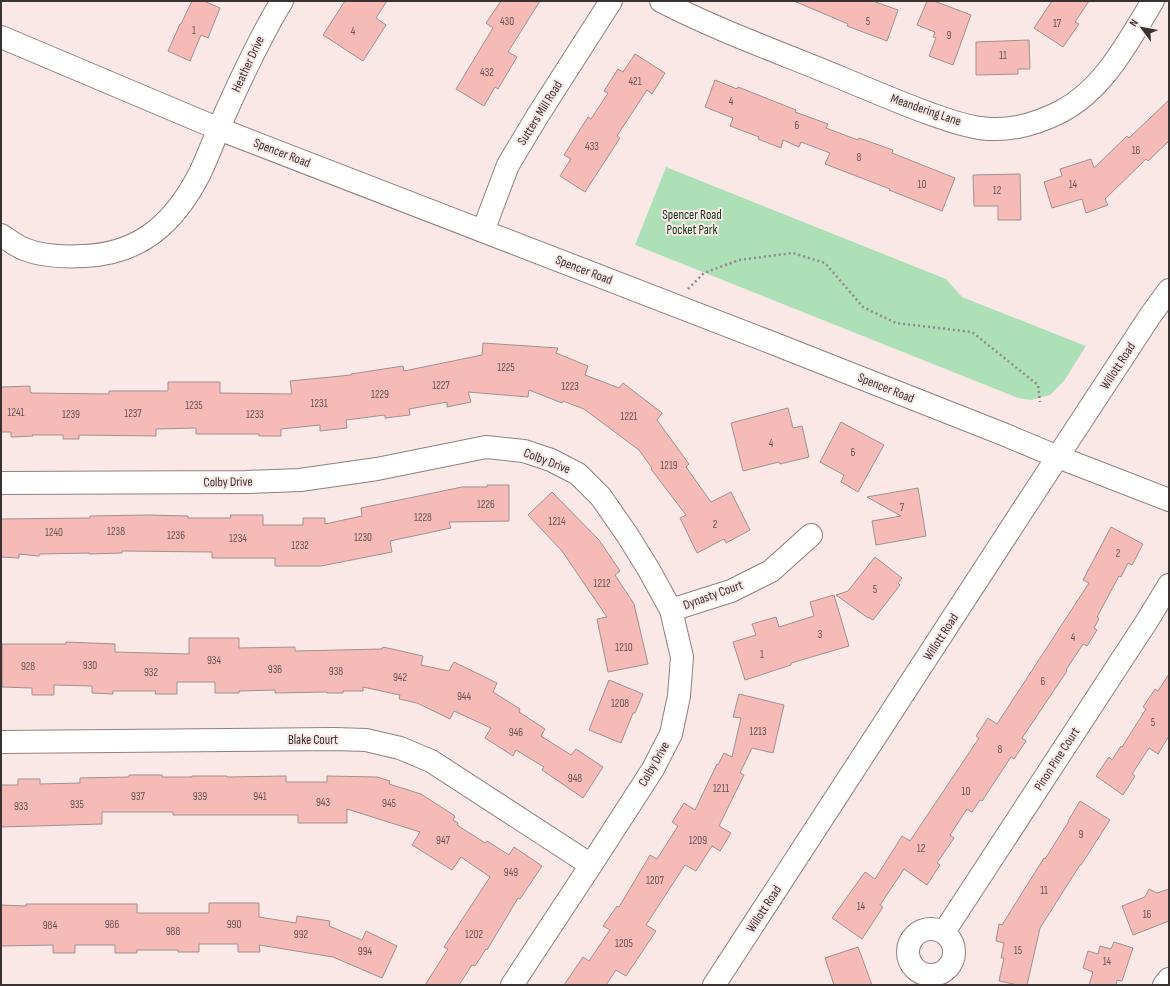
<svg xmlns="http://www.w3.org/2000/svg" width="1170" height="986" font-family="'Sofia Sans Condensed',sans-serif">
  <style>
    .green { fill: #aee0b8 }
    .building { fill: #f6bab7; stroke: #a19190 }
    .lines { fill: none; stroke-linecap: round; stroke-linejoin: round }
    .minor-casing { stroke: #8f7f7e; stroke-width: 24 }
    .tertiary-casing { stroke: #8f7f7e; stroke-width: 24 }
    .secondary-casing { stroke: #8f7f7e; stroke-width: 24 }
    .path { stroke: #948887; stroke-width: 2.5; stroke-dasharray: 2 3; stroke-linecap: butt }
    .minor { stroke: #fff; stroke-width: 22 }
    .tertiary { stroke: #fff; stroke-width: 22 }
    .secondary { stroke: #fff; stroke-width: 22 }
    .labels { text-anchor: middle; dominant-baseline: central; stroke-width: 4; stroke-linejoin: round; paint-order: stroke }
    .number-label { font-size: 11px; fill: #685453 }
    .street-label { font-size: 13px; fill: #393232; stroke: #fae8e7 }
    .park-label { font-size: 13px; fill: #0b371a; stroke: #fae8e7 }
  </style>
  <rect width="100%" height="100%" fill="#fae8e7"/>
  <!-- green -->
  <path class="green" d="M666,167L946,279L962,297L1086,346L1064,381L1050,395L1031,400L1018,398L635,245Z"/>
  <!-- building -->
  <path class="building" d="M192,1H204L220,8L208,38L201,35L190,61L168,51L180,24H181Z
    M345,1H387L376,18L386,25L363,61L323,35Z
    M501,1H540L508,52L517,57L498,89L495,87L484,106L456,89L493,28L486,23Z
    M794,1H873L898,10L887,41L847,26L848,24Z
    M927,1H934L971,15L953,65L929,56L936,38L933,37L935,32L917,25Z
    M1052,1H1089L1075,22L1079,24L1063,47L1034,28Z
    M1029,40L1030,69H1018V74L976,75V42Z
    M635,54L665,73L652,94L647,90L617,136L620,138L585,192L560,176L571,159L564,155L588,117L591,119L608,93L604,91L618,69L623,72Z
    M715,80L737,89L738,87L796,110L795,112L828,124L826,128L858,140L859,138L893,150L892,153L955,178L942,211L889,190L890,189L825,164L830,153L801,142L799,147L783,140L781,148L758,139L759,137L730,126L733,118L705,107Z
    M1169,100V141L1148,161L1146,159L1105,199L1108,205L1086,213L1082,199L1052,208L1044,182L1062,176L1060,169L1091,159L1094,168L1127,136L1129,138Z
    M1020,174L1021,220H998V206H974L973,175Z
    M483,343L558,348L556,353L588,366L585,375L619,388L623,383L662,413L657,420L689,464L686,467L711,502L731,492L750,530L726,543L724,539L697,553L680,518L686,515L651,469L652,468L639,450L584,409L563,401L562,403L529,390L528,397L468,392L471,402L447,407V402L409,409L410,415L385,418V415L346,420L347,428L320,431V425L281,429V436H259V434H196V428L156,429V436L79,435V439H63V435H32L33,436L11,437V432H1V387L30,386V392H31V393L109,394V391H168V382H220V393L292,394L290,381L351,375V374L403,366L404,371L482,355Z
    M788,408L793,428L802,426L809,457L780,464L779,462L743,471L731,423Z
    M841,422L884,445L858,492L841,482L844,475L820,462Z
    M487,485H509V521L449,522L451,528L390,541L392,552L321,566H275V558H212V552L122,551V553L89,554V553L40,554L39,556L19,554V558L1,557V519L90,518V516L149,515L188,516V518H231L230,515H263V525H303V518H325V524L362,516L361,508L462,487H487Z
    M918,488L926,536L876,545L872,521L901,516L867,497Z
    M552,492L599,540L620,571L615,575L634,604L648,664L608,672L597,619L607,617L562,551L528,515Z
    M1111,527L1143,544L1132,565L1128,563L1121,577L1119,576L1097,617L1099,619L1094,628L1097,630L1087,646L1083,644L1066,670L1067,671L1022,738L1026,741L1014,759L1011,757L982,801L980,800L972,812L967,809L950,835L954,838L937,863L940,865L927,885L904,869L880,905L883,907L862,939L832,918L865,872L875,879L902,836L910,841L979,738L976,736L988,718L997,724L1089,583L1083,580Z
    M875,557L902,578L898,583L900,585L873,620L868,617V618L836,595L848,591Z
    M834,595L849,646L791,663V665L745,680L733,642L756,635L752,624L776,617L779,627L814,616L810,602Z
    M189,638H239V648L295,647V651L382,649L383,647L423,656L421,665L449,671L454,662L497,683L493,692L520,709L519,712L545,729L541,736L571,755L576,749L603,767L583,798L542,770L544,767L516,750L513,756L485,738L491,728L454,711L450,719L417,703L399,699L400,695L363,687V691H343V693H327V692L275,693V690L239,691V693H215V682H177V694H155L156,691H113V694L92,693V686L54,685V695H32V688L2,687V644H66V642L115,644V652L189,654Z
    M1169,674V736L1158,754L1149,748L1132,774L1135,776L1123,795L1096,776L1109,757L1112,760L1121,746L1122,747L1146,709L1143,707L1155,689L1158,691Z
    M609,680L643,694L635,713H633L621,743L589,730Z
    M739,694L784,705L773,753L752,748L740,773L744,775L719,826L731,833L720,851L712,846L696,871L685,865L646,925L656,931L626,976L616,970L606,985H564L583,957L589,961L610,930L603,926L617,906L619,907L650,855L657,859L678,826L672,822L684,803L695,810L717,764L718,765L724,753L732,757L741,718L733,717Z
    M129,775H162V777H192V776H227V777L286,776V782H327V776L377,777L390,781L389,784L421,794L455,816L453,820L458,823L457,825L485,843L487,841L509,855L514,847L542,866L520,899L518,898L487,950L486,949L475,966L472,965L459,985H425L448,949L444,947L490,877L461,857L452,870L412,845L420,832L347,809V823H298V815H173V812H102V824L1,827V785H18V779H40V784L80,783V778L129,777Z
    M1080,801L1110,820L1081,865H1080L1040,928L1027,985H1018L999,981L1004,958H1001L1004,943L996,941L999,924L1002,925L1044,858L1045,859L1069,821H1068Z
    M1149,889L1157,893L1169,889V921L1133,935L1122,906L1145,897Z
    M209,903H259V917L296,923L297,916L330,921L329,926L362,940L366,931L397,946L382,978L333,957L259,945L260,952H238V944H199V952H178V950H137V953H115V945H75V953H53V945L1,946V905L26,906V904H137V913H209Z
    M1114,942L1133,948L1122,981L1117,980L1116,985H1089L1093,972L1083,968L1088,951L1098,954L1100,946L1111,949Z
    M858,947L872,985H834L825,958Z"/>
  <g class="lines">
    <defs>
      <path id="minor" d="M661,1C719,31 779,52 839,77C868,89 898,102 928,113C945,119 963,126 980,128C1008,132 1037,124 1062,111C1105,88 1128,41 1153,1
        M1,235C9,240 16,246 24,249C41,256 66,257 84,256C141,254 175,222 200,173C209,154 216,134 225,114C242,76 260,37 282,1
        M1,483L246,482L300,480L377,469L486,447L524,451L551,460L578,474L601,497L628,536L649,570L671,610L682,657L679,696L671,734L653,769L591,865L512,985
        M671,610L731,591L771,571L811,535
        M1,742L334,739L366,740L400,748L431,761L591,865
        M908 952a23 23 0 1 1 46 0a23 23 0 1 1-46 0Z
        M944,932L1147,621L1169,585
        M1164,985L1169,979"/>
      <path id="tertiary" d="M483,231L508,165L538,115L611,1"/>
      <path id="secondary" d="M1,37L219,129L775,344L1003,434L1058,457L1169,500
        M714,985C860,763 1003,538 1150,316L1169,290"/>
    </defs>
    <!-- minor casing -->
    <use href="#minor" class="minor-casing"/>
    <!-- tertiary casing -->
    <use href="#tertiary" class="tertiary-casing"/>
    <!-- secondary casing -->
    <use href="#secondary" class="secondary-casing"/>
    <!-- path -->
    <path class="path" d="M688,289L704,273L739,260L793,253L825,263L863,307L896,323L972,332L1038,385L1040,402"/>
    <!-- minor -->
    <use href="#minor" class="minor"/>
    <!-- tertiary -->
    <use href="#tertiary" class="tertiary"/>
    <!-- secondary -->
    <use href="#secondary" class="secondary"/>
  </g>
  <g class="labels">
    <!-- number labels -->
    <g class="number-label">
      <text x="507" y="21">430</text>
      <text x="868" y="21">5</text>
      <text x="1057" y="23">17</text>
      <text x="194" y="30">1</text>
      <text x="353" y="31">4</text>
      <text x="949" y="35">9</text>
      <text x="1003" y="55">11</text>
      <text x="487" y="72">432</text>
      <text x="635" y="81">421</text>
      <text x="731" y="101">4</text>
      <text x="797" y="125">6</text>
      <text x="592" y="146">433</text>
      <text x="1136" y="150">16</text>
      <text x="859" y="157">8</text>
      <text x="922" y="184">10</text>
      <text x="1073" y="184">14</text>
      <text x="997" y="190">12</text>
      <text x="506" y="367">1225</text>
      <text x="441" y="385">1227</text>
      <text x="570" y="386">1223</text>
      <text x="380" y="394">1229</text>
      <text x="319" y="403">1231</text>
      <text x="194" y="405">1235</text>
      <text x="16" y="412">1241</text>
      <text x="133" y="413">1237</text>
      <text x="71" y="414">1239</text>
      <text x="255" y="414">1233</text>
      <text x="629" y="416">1221</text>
      <text x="771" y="443">4</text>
      <text x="853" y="452">6</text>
      <text x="669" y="465">1219</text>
      <text x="486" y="504">1226</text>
      <text x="902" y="507">7</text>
      <text x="423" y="517">1228</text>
      <text x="557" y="521">1214</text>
      <text x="715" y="524">2</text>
      <text x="116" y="531">1238</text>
      <text x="54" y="532">1240</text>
      <text x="176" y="535">1236</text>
      <text x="363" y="537">1230</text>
      <text x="238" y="538">1234</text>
      <text x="300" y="545">1232</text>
      <text x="1118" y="553">2</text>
      <text x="602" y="583">1212</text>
      <text x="875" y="589">5</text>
      <text x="820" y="634">3</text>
      <text x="1073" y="637">4</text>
      <text x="624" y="647">1210</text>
      <text x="762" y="654">1</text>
      <text x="214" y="660">934</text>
      <text x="90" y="665">930</text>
      <text x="28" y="666">928</text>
      <text x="275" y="669">936</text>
      <text x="336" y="671">938</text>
      <text x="151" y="672">932</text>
      <text x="400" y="677">942</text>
      <text x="1043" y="681">6</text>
      <text x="464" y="696">944</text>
      <text x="620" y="703">1208</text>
      <text x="1153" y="722">5</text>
      <text x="758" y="731">1213</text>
      <text x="516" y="732">946</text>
      <text x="1000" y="749">8</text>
      <text x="575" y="778">948</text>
      <text x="721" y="788">1211</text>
      <text x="966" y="791">10</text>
      <text x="138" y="796">937</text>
      <text x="200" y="796">939</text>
      <text x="260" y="796">941</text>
      <text x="323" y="802">943</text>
      <text x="389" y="803">945</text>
      <text x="77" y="804">935</text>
      <text x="21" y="806">933</text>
      <text x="1081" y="834">9</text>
      <text x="443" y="840">947</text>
      <text x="698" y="840">1209</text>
      <text x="921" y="848">12</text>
      <text x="511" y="872">949</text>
      <text x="655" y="880">1207</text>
      <text x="1044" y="890">11</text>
      <text x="861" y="906">14</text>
      <text x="1147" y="914">16</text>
      <text x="112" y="924">986</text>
      <text x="234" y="924">990</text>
      <text x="50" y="925">984</text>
      <text x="173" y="931">988</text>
      <text x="301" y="934">992</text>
      <text x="474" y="934">1202</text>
      <text x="624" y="943">1205</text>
      <text x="1018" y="950">15</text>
      <text x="365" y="951">994</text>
      <text x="1107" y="961">14</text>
    </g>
    <!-- street labels -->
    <g class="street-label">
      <text transform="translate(248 64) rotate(-65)">Heather Drive</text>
      <text transform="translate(926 110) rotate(19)">Meandering Lane</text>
      <text transform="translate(540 113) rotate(-58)">Sutters Mill Road</text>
      <text transform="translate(282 153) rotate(21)">Spencer Road</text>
      <text transform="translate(584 270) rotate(21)">Spencer Road</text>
      <text transform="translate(1118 366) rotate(-57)">Willott Road</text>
      <text transform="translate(886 388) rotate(22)">Spencer Road</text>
      <text transform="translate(547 461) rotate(21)">Colby Drive</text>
      <text transform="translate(228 482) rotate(-1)">Colby Drive</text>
      <text transform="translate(713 595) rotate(-20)">Dynasty Court</text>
      <text transform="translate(941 637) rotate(-57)">Willott Road</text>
      <text x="313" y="740">Blake Court</text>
      <text transform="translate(1057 759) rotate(-57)">Pinon Pine Court</text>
      <text transform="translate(654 764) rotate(-60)">Colby Drive</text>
      <text transform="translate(764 909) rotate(-57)">Willott Road</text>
    </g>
    <!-- park labels -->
    <g class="park-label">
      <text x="692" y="215">Spencer Road<tspan x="692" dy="15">Pocket Park</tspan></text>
    </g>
  </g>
  <!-- border -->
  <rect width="1170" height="986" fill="none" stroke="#393232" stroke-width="4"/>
  <!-- north arrow -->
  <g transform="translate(1142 28) rotate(302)" stroke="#fae8e7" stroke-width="3" paint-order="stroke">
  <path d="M0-3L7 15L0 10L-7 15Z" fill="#393232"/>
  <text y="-6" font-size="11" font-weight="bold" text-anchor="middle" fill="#393232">N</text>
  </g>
</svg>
